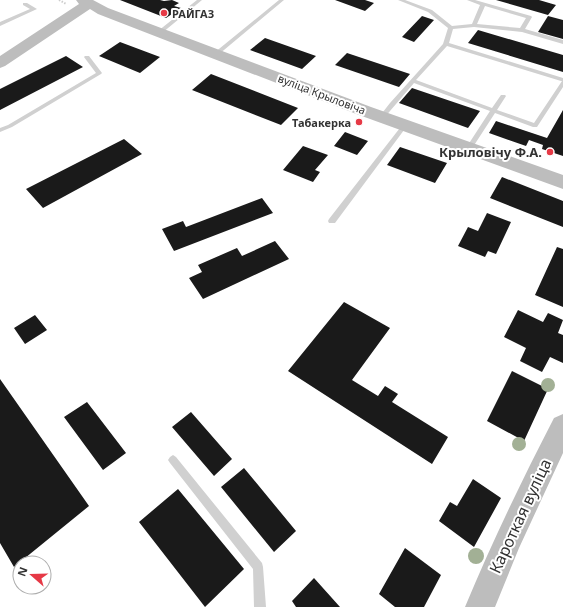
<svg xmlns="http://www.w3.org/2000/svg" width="563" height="607" font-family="'Noto Sans',sans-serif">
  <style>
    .building { fill: #1a1a1a }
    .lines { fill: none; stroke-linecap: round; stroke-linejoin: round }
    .path { stroke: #cdcdcd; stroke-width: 2; stroke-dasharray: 1.5 1.5; stroke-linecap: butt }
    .lane { fill: #d0d0d0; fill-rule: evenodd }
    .secondary { fill: #bdbdbd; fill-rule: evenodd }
    .tree { fill: #a2b095 }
    .poi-dot { fill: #e63946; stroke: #fff; stroke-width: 1.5 }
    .labels { text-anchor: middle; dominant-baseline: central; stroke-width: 4; stroke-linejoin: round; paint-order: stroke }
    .far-poi-label { font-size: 11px; font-weight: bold; fill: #333; stroke: #fff; text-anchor: start }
    .far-street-label { font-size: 11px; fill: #333; stroke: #fff }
    .poi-label { font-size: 13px; font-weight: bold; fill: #333; stroke: #fff; text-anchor: end }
    .near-street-label { font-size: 16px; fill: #333; stroke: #fff }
  </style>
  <rect width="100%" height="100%" fill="#fff"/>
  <!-- building -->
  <path class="building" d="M120,0H160L164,1L172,0L179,3L174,6L181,8L166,18Z
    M335,0H365L374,3L365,11Z
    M496,0H539L556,5L548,15Z
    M422,16L434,20L414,42L402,37Z
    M548,16L563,20V39L538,32Z
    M478,30L563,55V72L468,43Z
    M265,38L316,56L302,69L250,50Z
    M120,42L160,57L140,73L99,56Z
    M347,53L410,74L399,87L335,65Z
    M66,56L83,67L0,110V89Z
    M211,74L298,108L281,125L192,90Z
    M412,88L480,111L468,128L399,103Z
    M563,110V156L542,149L543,145L529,140L526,146L489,133L496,121L547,138Z
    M345,132L368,141L357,155L334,146Z
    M124,139L142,154L43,208L26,189Z
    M303,146L328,155L315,170L320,172L313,182L283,170Z
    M400,147L447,163L435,183L387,165Z
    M502,177L563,201V227L490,198Z
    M262,198L273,213L174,251L162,229L183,221L186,227Z
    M487,213L511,222L496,254L488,251L485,257L458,246L468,227L478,231Z
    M275,241L289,259L203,299L189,278L202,272L198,265L237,248L242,256Z
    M557,247L563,249V307L535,295Z
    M344,302L390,328L352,380L378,396L385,386L398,394L392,402L448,437L432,464L288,371Z
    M518,310L543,322L548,313L563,320L558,333L563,335V363L550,357L542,372L520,361L526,348L504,337Z
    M35,315L47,330L25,344L14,328Z
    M512,371L548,389L524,441L487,421Z
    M0,379L89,506L14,567L0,543Z
    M87,402L126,453L103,470L64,417Z
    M191,412L232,459L214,476L172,427Z
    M244,468L296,531L274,552L221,487Z
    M473,479L501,498L474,547L439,521L450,502L457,506Z
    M178,489L244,569L205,607L139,522Z
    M405,548L441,575L424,607H395L379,594Z
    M314,578L340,607H296L292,601Z"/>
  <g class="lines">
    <!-- path -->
    <path class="path" d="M59,0L66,4"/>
    <!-- lane -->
    <path class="lane" d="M197,0H202L162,33H158V31Z
      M279,0H284L218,55H214V53Z
      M398,0H405L432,10L452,26L472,24L480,5L467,0H475L531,16L532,17L525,29L563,40V44L522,32L474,27L453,29L449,43L563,78V87L537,127H533L495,113L471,150H467L466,148L490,111L414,83L384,118H380L379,117L390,103L443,44L448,28L428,12ZM485,6L526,18L520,28L477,24ZM447,46L561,81H562L534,123L497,110L506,96L505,95H501L492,108L416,80Z
      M23,3H27L37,9L0,26V22L30,9L23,5Z
      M85,56H89L102,73L101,74L12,127L0,132V128L8,125L96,73L84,57Z
      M405,123L408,125L407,126L335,223H329L328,221L329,219L403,124Z
      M173,455L176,457L262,563L263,567L266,607H254L253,569L170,463L168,460L170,457Z"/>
    <!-- secondary -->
    <path class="secondary" d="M76,0H93L108,8L371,107L563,175V189L359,115L98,14L90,9L5,66L0,68V56L79,4Z
      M563,414V453L519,548L495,607H465C492,542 522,480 554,418Z"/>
  </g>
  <!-- trees -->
  <g class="tree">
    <circle cx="548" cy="385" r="7"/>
    <circle cx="519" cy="444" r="7"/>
    <circle cx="476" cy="556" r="8"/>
  </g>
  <!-- markers -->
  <g class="poi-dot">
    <circle cx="164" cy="13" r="4"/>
    <circle cx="359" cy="122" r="4"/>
    <circle cx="550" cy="152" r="4"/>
  </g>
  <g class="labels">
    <!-- far-poi labels -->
    <g class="far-poi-label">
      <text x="172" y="13">РАЙГАЗ</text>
      <text x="351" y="122" text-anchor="end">Табакерка</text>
    </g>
    <!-- far-street labels -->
    <g class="far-street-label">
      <text transform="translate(322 94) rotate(21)">вуліца Крыловіча</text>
    </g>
    <!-- poi labels -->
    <g class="poi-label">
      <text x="542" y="152">Крыловічу Ф.А.</text>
    </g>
    <!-- near-street labels -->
    <g class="near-street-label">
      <text transform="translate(520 516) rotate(-65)">Кароткая вуліца</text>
    </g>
  </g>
  <!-- north arrow -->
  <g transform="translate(32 575) rotate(290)"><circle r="19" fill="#ffffff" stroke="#adadad"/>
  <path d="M0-3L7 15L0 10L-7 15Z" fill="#e63946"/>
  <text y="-6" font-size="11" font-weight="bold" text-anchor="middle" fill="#333333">N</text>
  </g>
</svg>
